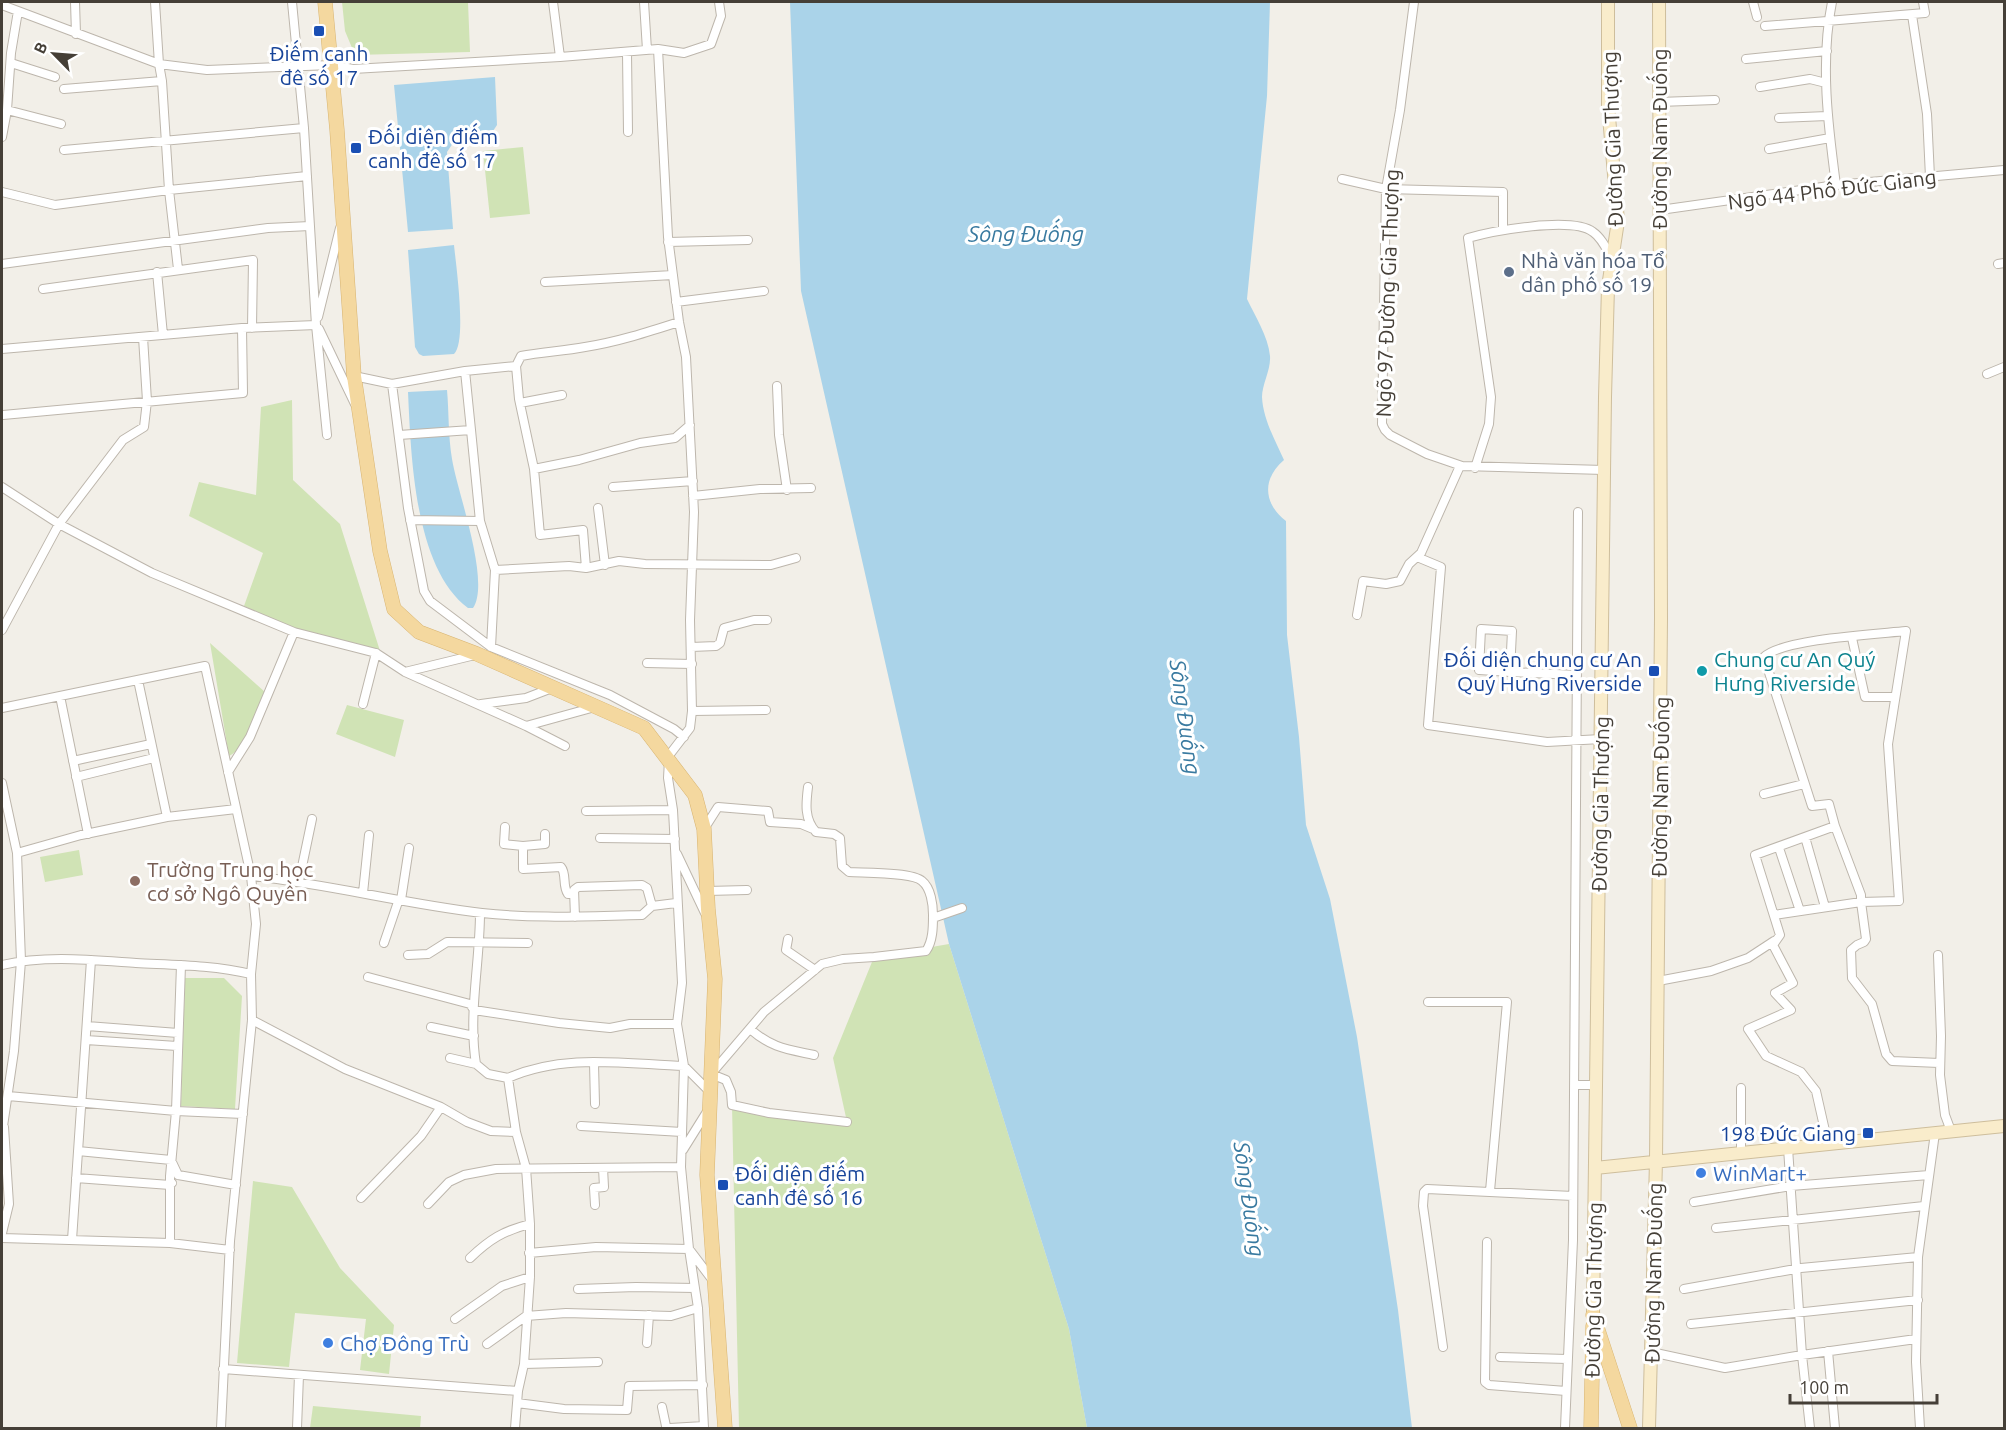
<svg xmlns="http://www.w3.org/2000/svg" width="2006" height="1430" font-family="Ubuntu,sans-serif">
  <style>
    .green { fill: #d0e3b5 }
    .water { fill: #aad3e9 }
    .lines { fill: none; stroke-linecap: round; stroke-linejoin: round }
    .street-casing { stroke: #bdb6ac; stroke-width: 10 }
    .secondary-casing { stroke: #cebe9c; stroke-width: 14 }
    .primary-casing { stroke: #d8b471; stroke-width: 15 }
    .street { stroke: #fff; stroke-width: 8 }
    .secondary { stroke: #f9eccb; stroke-width: 12 }
    .primary { stroke: #f4d89f; stroke-width: 14 }
    .transit-dot { fill: #1a4fb4; stroke: #fff; stroke-width: 2 }
    .service-dot { fill: #5c6f8a; stroke: #fff; stroke-width: 2 }
    .culture-dot { fill: #0f9aa8; stroke: #fff; stroke-width: 2 }
    .education-dot { fill: #8d6e63; stroke: #fff; stroke-width: 2 }
    .shop-dot { fill: #3f7fe0; stroke: #fff; stroke-width: 2 }
    .labels { text-anchor: middle; dominant-baseline: central; stroke-width: 6; stroke-linejoin: round; paint-order: stroke }
    .transit-label { font-size: 21px; fill: #164399; stroke: #fff; text-anchor: start }
    .street-label { font-size: 21px; fill: #453f37; stroke: #fff }
    .service-label { font-size: 21px; fill: #4e5e75; stroke: #fff; text-anchor: start }
    .culture-label { font-size: 21px; fill: #0d838f; stroke: #fff; text-anchor: start }
    .education-label { font-size: 21px; fill: #785e54; stroke: #fff; text-anchor: start }
    .shop-label { font-size: 21px; fill: #366cbe; stroke: #fff; text-anchor: start }
    .water-label { font-size: 22px; font-style: italic; fill: #397aa0; stroke: #fff }
  </style>
  <rect width="100%" height="100%" fill="#f2efe8"/>
  <!-- green -->
  <path class="green" d="M342,2H468L470,52L355,55L345,31Z
    M523,147L530,214L490,218L483,151Z
    M292,400L293,480L340,524L380,651L297,630L244,606L263,553L189,516L199,482L256,495L261,407Z
    M210,643L265,692C258,708 245,749 229,756Z
    M347,705L404,720L395,757L336,734Z
    M79,850L83,875L45,882L40,857Z
    M949,944L1069,1329L1087,1428H739L732,1105L847,1122L833,1058L874,957Z
    M185,978H224L242,996L235,1109L181,1106Z
    M253,1181L292,1187L340,1268L394,1325L389,1374L360,1370L366,1319L295,1313L289,1367L237,1363Z
    M313,1406L421,1416L420,1428H310Z"/>
  <!-- water -->
  <path class="water" d="M790,2H1270L1267,96L1247,299C1255,316 1268,336 1270,356C1271,370 1262,384 1262,397C1263,419 1275,440 1284,460C1262,479 1263,503 1286,521L1287,635L1299,737L1306,825L1330,899L1357,1037L1398,1310L1412,1428H1087L1069,1329L949,944L801,291Z
    M495,77L497,125L493,131L475,132L457,137L447,152L453,229L408,232L394,85Z
    M454,245C456,265 467,342 454,354L423,356L419,354L415,347L408,250Z
    M447,390C449,412 448,436 452,459C457,491 491,582 473,608H468C414,568 411,454 408,392Z"/>
  <g class="lines">
    <defs>
      <path id="street" d="M75,2L76,34
        M155,2L159,64L162,81L169,190L178,269
        M292,2L304,128L316,325L327,435
        M553,2L560,57
        M644,2L647,50
        M1414,2L1400,110L1386,189L1382,424L1385,430L1390,435L1427,454L1462,466L1604,470
        M1753,2L1757,17
        M1832,2C1820,62 1828,125 1836,185
        M2,5L159,64L207,70L331,65L353,69L560,57L658,49L684,53L711,44L721,16L719,2
        M1912,15L1927,114L1930,177
        M1765,26L1925,13L1923,2
        M658,49L668,237L679,322L686,357L694,512L690,620L692,711L690,728L667,758
        M627,53L628,132
        M1746,59L1827,51
        M11,63L55,77
        M1760,87L1810,79L1826,83
        M64,89L162,81
        M1659,102L1715,100
        M7,110L61,124
        M1779,118L1827,116
        M2,137L7,110L11,53L18,11
        M1769,149L1830,138
        M64,150L304,128
        M1342,179L1386,189L1503,192V230
        M2,192L55,205L169,190L307,176
        M1660,210L1836,185L2004,170
        M668,242L748,240
        M2,264L268,228L310,226
        M1998,264L2004,263
        M157,272L163,335
        M545,282L673,275
        M43,289L253,260L252,328
        M676,302L764,291
        M318,317L340,228
        M319,329L355,404
        M2,349L242,328L316,325
        M516,366L519,399L534,469L540,535L583,530L586,568
        M1987,374L2004,367
        M354,376L392,384L465,371L516,366L521,356C542,352 564,351 585,347C617,342 648,332 679,322
        M392,384L408,508L424,591L430,601L491,647L610,695L674,729L684,737
        M777,386L779,435L787,490
        M520,403L562,395
        M3,415L243,393L242,328
        M471,430L480,521L495,570L491,647
        M399,435L471,430L465,371
        M1475,468L1489,424L1491,397L1468,238C1493,231 1572,216 1593,232C1602,238 1607,250 1612,259
        M534,469L579,460L640,443L675,438L690,425
        M2,487L59,524L152,573L294,632L376,653L405,672L475,655
        M613,487L693,481
        M693,496L760,489L811,488
        M598,508L605,565
        M410,520L480,521
        M1417,557L1441,567L1428,725L1547,742L1601,739
        M495,570L569,566L586,568L619,561L645,564L771,565L796,558
        M1357,615L1363,581L1386,584L1400,581L1409,564L1421,553L1460,466
        M2,630L59,524L123,440L144,427L147,401L143,337
        M1852,638L1865,697H1895
        M691,647L716,646L720,643L724,628L754,620H767
        M647,663L692,664
        M405,672L526,726L595,707
        M1510,672L1479,670L1481,629L1512,631L1510,672L1577,675
        M138,680L167,817
        M60,696L88,834
        M363,704L376,653
        M481,704L526,698L552,688
        M2,708L205,666L251,876L256,924L251,974L252,1020L230,1241L221,1428
        M692,711L766,710
        M526,726L565,746
        M669,760L668,778L673,810L682,983L677,1024L684,1066L681,1167L689,1249L698,1308L704,1428
        M73,761L151,744
        M228,772L250,737L294,632
        M76,777L154,758
        M2,783L17,853L21,961L14,1051L2,1133
        M808,787C806,803 804,819 816,832L834,834L840,838L842,866L849,872C864,873 912,872 922,881C931,888 933,905 933,915C933,927 933,941 926,951L874,957L843,959L822,964L764,1012L711,1074L726,1080L731,1092L732,1105L769,1113L847,1122
        M1764,794L1804,784
        M586,811L673,810
        M505,827L504,844L523,846
        M704,829L718,807L768,811L770,822L801,824L813,829
        M545,834V844L523,846V869L561,867C567,874 562,886 568,894H574
        M1805,837L1825,907
        M600,838L675,839
        M1779,848L1800,911
        M17,853L81,835L167,817L236,809
        M677,854L705,913
        M251,876C329,884 404,904 482,913C536,919 589,916 642,915L652,906L676,903
        M299,881L312,819
        M707,891L747,890
        M363,893L369,835
        M401,900L409,848
        M480,913C480,962 468,1015 476,1064L488,1074L508,1078
        M1774,915L1861,902V895L1835,826
        M575,917L574,890L578,887L642,885L647,888L652,906
        M933,918L962,908
        M788,939L786,950L815,970
        M384,943L399,899
        M408,955L428,954L447,942L528,943
        M1938,955L1941,1036L1940,1075L1945,1115L1951,1131
        M2,965C45,955 92,960 136,963C175,965 213,965 251,974
        M368,977L470,1004L474,1010L559,1023L610,1028L630,1024H677
        M1658,981L1711,971L1748,958L1774,941
        M1428,1002H1507L1490,1191
        M252,1020L345,1069L441,1107L467,1122L491,1131L516,1132
        M87,1026L178,1033
        M431,1027L474,1036
        M750,1029C772,1048 786,1049 814,1055
        M86,1040L177,1046
        M450,1058L476,1064
        M594,1063L595,1104
        M1574,1085H1596
        M8,1096L176,1111L243,1114
        M581,1126L682,1132
        M1828,1144L1816,1091L1801,1072L1766,1056L1748,1029L1791,1010L1775,993L1793,983L1773,945L1780,935L1755,855L1835,826L1829,804L1812,806L1764,657C1782,639 1878,634 1906,631L1888,744L1899,901L1861,902L1866,939L1864,942L1857,945L1851,950L1852,978L1872,1004L1886,1054L1892,1061L1939,1063
        M1788,1148L1802,1355L1810,1428
        M683,1150L708,1110
        M78,1151L171,1160L178,1175
        M1741,1153V1088
        M178,1175L236,1185
        M76,1178L170,1185L172,1183
        M361,1198L421,1136L441,1107
        M1694,1202L1791,1186L1929,1175
        M428,1204L449,1182L464,1175L496,1169L681,1167
        M595,1205L594,1188L604,1187L603,1168
        M1716,1228L1924,1206
        M2,1233L9,1204L4,1127
        M2,1238L170,1243L230,1250
        M72,1240L91,960
        M1487,1242L1485,1382L1489,1385L1566,1391
        M170,1243V1176L176,1111L181,965
        M529,1253L596,1247L689,1249L714,1282
        M470,1258C490,1239 503,1231 530,1224
        M578,1289L636,1287L695,1288
        M1684,1289L1801,1268L1918,1257
        M455,1319L502,1286L530,1277
        M1691,1324L1918,1300
        M647,1343L649,1315
        M487,1344L526,1316L566,1313L671,1316L698,1308
        M1443,1347L1423,1206L1424,1192L1427,1189L1573,1196
        M1828,1351L1835,1428
        M1651,1352L1725,1368L1802,1355L1916,1339
        M1500,1357L1567,1359
        M524,1364L598,1362
        M223,1369L518,1391
        M517,1403L564,1409L627,1410L629,1386L703,1385
        M662,1407L666,1426L670,1428L704,1426
        M297,1428L299,1375
        M515,1428L518,1391L524,1364L530,1277V1224L526,1168L516,1132L508,1078C563,1053 625,1064 684,1066L710,1092
        M1565,1428L1573,1240L1578,512
        M1920,1428L1916,1362L1918,1257L1935,1133"/>
      <path id="secondary" d="M1595,1168L2004,1126
        M1593,1315L1605,397L1608,287L1618,221L1608,105V2
        M1649,1428L1656,1161L1661,618L1659,2"/>
      <path id="primary" d="M325,2L337,130L354,376L380,551L394,609L419,632L477,654L644,728L695,795L704,829L708,909L715,979L707,1175L725,1428
        M1593,1315L1630,1428
        M1591,1428L1593,1326"/>
    </defs>
    <!-- street casing -->
    <use href="#street" class="street-casing"/>
    <!-- secondary casing -->
    <use href="#secondary" class="secondary-casing"/>
    <!-- primary casing -->
    <use href="#primary" class="primary-casing"/>
    <!-- street -->
    <use href="#street" class="street"/>
    <!-- secondary -->
    <use href="#secondary" class="secondary"/>
    <!-- primary -->
    <use href="#primary" class="primary"/>
  </g>
  <!-- markers -->
  <g class="transit-dot">
    <rect x="313" y="25" width="12" height="12" rx="3"/>
    <rect x="350" y="142" width="12" height="12" rx="3"/>
    <rect x="1648" y="665" width="12" height="12" rx="3"/>
    <rect x="1862" y="1127" width="12" height="12" rx="3"/>
    <rect x="717" y="1179" width="12" height="12" rx="3"/>
  </g>
  <circle class="service-dot" cx="1509" cy="272" r="6"/>
  <circle class="culture-dot" cx="1702" cy="671" r="6"/>
  <circle class="education-dot" cx="135" cy="881" r="6"/>
  <g class="shop-dot">
    <circle cx="1701" cy="1173" r="6"/>
    <circle cx="328" cy="1343" r="6"/>
  </g>
  <g class="labels">
    <!-- transit labels -->
    <g class="transit-label">
      <text x="319" y="53" text-anchor="middle">Điếm canh<tspan x="319" dy="24">đê số 17</tspan></text>
      <text x="368" y="136">Đối diện điếm<tspan x="368" dy="24">canh đê số 17</tspan></text>
      <text x="1642" y="659" text-anchor="end">Đối diện chung cư An<tspan x="1642" dy="24">Quý Hưng Riverside</tspan></text>
      <text x="1856" y="1133" text-anchor="end">198 Đức Giang</text>
      <text x="735" y="1173">Đối diện điếm<tspan x="735" dy="24">canh đê số 16</tspan></text>
    </g>
    <!-- street labels -->
    <g class="street-label">
      <text transform="translate(1612 139) rotate(-92)">Đường Gia Thượng</text>
      <text transform="translate(1659 139) rotate(-90)">Đường Nam Đuống</text>
      <text transform="translate(1832 189) rotate(-7)">Ngõ 44 Phố Đức Giang</text>
      <text transform="translate(1387 293) rotate(-88)">Ngõ 97 Đường Gia Thượng</text>
      <text transform="translate(1660 787) rotate(-89)">Đường Nam Đuống</text>
      <text transform="translate(1600 804) rotate(-89)">Đường Gia Thượng</text>
      <text transform="translate(1653 1273) rotate(-89)">Đường Nam Đuống</text>
      <text transform="translate(1593 1290) rotate(-89)">Đường Gia Thượng</text>
    </g>
    <!-- service labels -->
    <g class="service-label">
      <text x="1521" y="260">Nhà văn hóa Tổ<tspan x="1521" dy="24">dân phố số 19</tspan></text>
    </g>
    <!-- culture labels -->
    <g class="culture-label">
      <text x="1714" y="659">Chung cư An Quý<tspan x="1714" dy="24">Hưng Riverside</tspan></text>
    </g>
    <!-- education labels -->
    <g class="education-label">
      <text x="147" y="869">Trường Trung học<tspan x="147" dy="24">cơ sở Ngô Quyền</tspan></text>
    </g>
    <!-- shop labels -->
    <g class="shop-label">
      <text x="1713" y="1173">WinMart+</text>
      <text x="340" y="1343">Chợ Đông Trù</text>
    </g>
    <!-- water labels -->
    <g class="water-label">
      <text x="1026" y="233">Sông Đuống</text>
      <text transform="translate(1186 717) rotate(82)">Sông Đuống</text>
      <text transform="translate(1250 1199) rotate(82)">Sông Đuống</text>
    </g>
  </g>
  <!-- border -->
  <rect width="2006" height="1430" fill="none" stroke="#453f37" stroke-width="6"/>
  <!-- north arrow -->
  <g transform="translate(54 54) rotate(295)" stroke="#ffffff" stroke-width="4.5" paint-order="stroke">
  <path d="M0-4.5L10 22L0 15L-10 22Z" fill="#453f37"/>
  <text y="-9" font-size="16" font-weight="bold" text-anchor="middle" fill="#453f37">B</text>
  </g>
  <!-- scale -->
  <path d="M1790 1394v9h147v-9" fill="none" stroke="#453f37" stroke-width="3"/>
  <text x="1799" y="1394" font-size="18" fill="#453f37" stroke="#ffffff" stroke-width="4.5" paint-order="stroke">100 m</text>
</svg>
